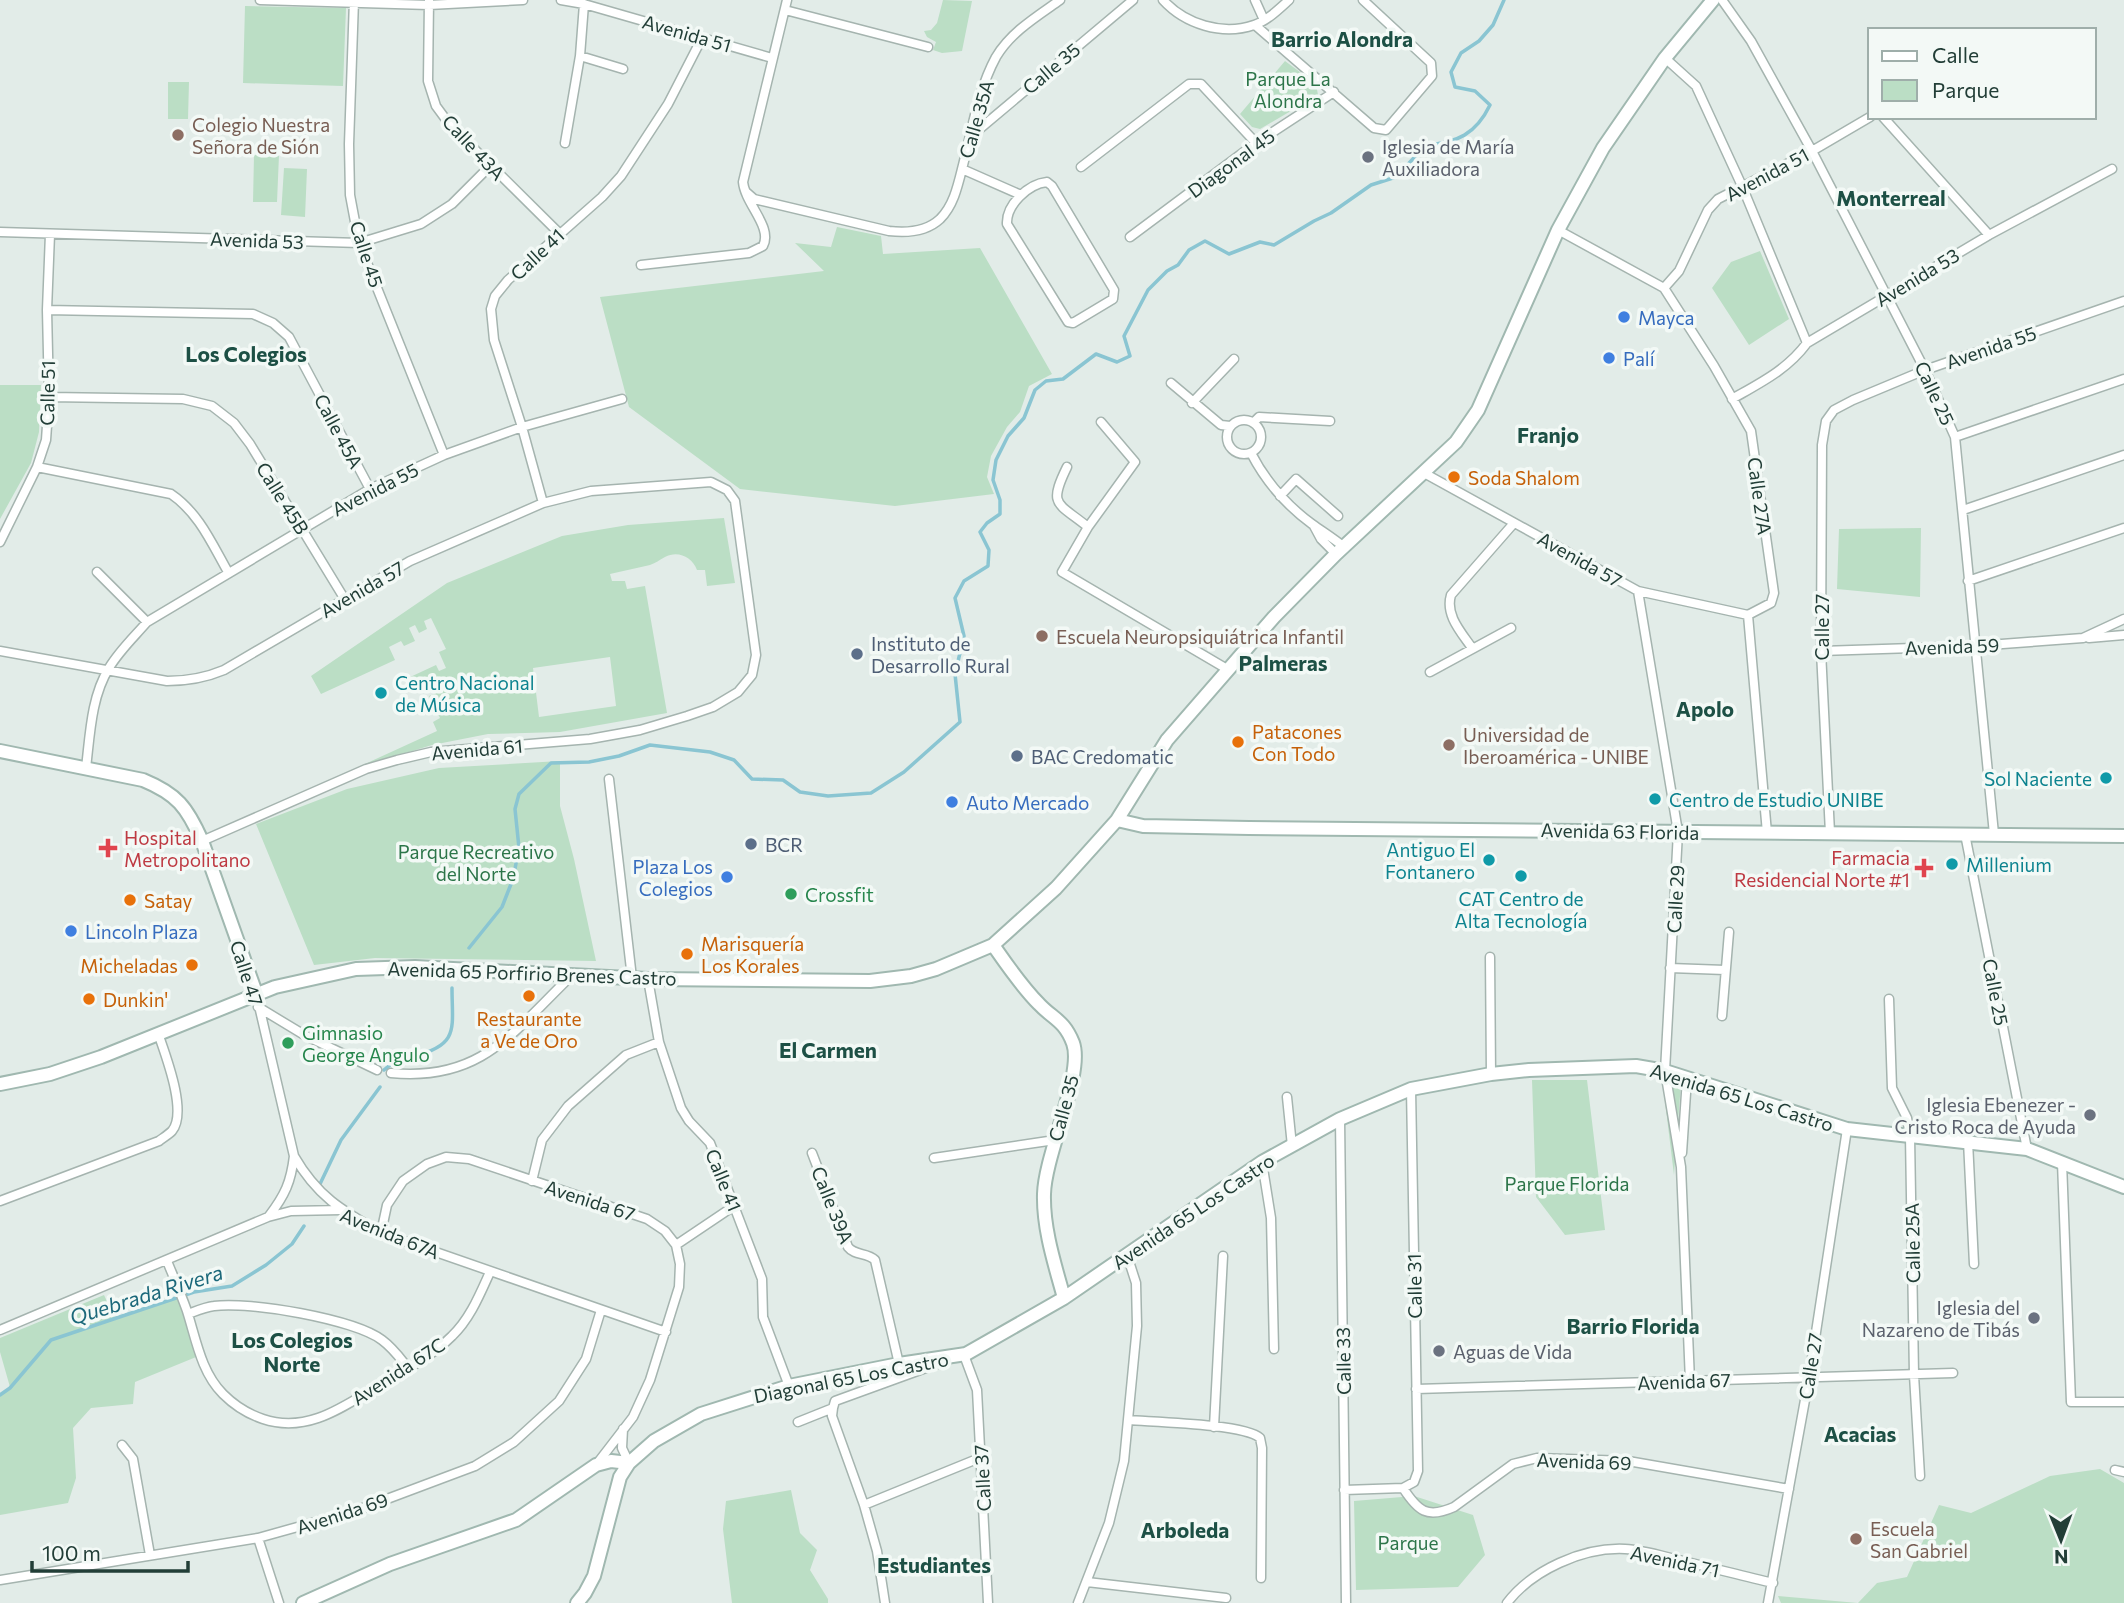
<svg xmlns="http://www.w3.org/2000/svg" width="2124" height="1603" font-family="Commissioner,sans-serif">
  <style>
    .green { fill: #bbdec5; fill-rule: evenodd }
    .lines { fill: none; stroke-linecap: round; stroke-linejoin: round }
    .stream { stroke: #8ac5d2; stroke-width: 3.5 }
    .street-casing { stroke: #a5b4af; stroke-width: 11 }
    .secondary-casing { stroke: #a0b8b0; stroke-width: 16 }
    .street { stroke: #fff; stroke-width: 8 }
    .secondary { stroke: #fff; stroke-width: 12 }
    .education-dot { fill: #8d6e63; stroke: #f3f9f6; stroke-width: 2.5 }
    .worship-dot { fill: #6b7280; stroke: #f3f9f6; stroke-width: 2.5 }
    .shop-dot { fill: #3f7fe0; stroke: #f3f9f6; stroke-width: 2.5 }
    .food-dot { fill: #e8710a; stroke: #f3f9f6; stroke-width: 2.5 }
    .service-dot { fill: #5c6f8a; stroke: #f3f9f6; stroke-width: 2.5 }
    .culture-dot { fill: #0f9aa8; stroke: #f3f9f6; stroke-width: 2.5 }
    .health-dot { fill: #e0444e; stroke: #f3f9f6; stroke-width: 2.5 }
    .leisure-dot { fill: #2e9e5b; stroke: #f3f9f6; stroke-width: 2.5 }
    .labels { text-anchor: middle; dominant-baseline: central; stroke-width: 7; stroke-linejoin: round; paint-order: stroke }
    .street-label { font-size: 19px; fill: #223e37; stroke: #f3f9f6 }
    .park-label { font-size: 19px; fill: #2c7549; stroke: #f3f9f6 }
    .education-label { font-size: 19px; fill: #785e54; stroke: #f3f9f6; text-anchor: start }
    .worship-label { font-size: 19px; fill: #5b616d; stroke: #f3f9f6; text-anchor: start }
    .shop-label { font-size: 19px; fill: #366cbe; stroke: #f3f9f6; text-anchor: start }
    .food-label { font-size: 19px; fill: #c56008; stroke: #f3f9f6; text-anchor: start }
    .service-label { font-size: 19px; fill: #4e5e75; stroke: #f3f9f6; text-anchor: start }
    .culture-label { font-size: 19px; fill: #0d838f; stroke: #f3f9f6; text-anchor: start }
    .health-label { font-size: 19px; fill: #be3a42; stroke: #f3f9f6; text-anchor: start }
    .leisure-label { font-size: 19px; fill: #27864d; stroke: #f3f9f6; text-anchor: start }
    .neighbourhood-label { font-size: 21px; font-weight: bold; fill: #1d5045; stroke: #f3f9f6 }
    .water-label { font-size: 21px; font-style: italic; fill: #1b687a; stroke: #f3f9f6 }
  </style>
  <rect width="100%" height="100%" fill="#e2ece8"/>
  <!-- green -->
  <path class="green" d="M943,0L972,1L962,51L942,53L933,50L936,42L927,37L924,31L931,30L937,23Z
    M245,6L346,8L343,86L243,83Z
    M1285,61L1316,84L1318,95L1260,129L1252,127L1240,114Z
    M168,82H189L188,119H168Z
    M254,155H279L277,202H253Z
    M284,168L307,169L305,217L281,215Z
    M837,227L881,236L883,254L980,248L1052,374L1029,386L1020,412L1007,427L991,456L987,477L994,494L895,506L740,489L629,407L600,297L824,271L795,243L831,247Z
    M1760,251L1789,319L1749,345L1712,288L1731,262Z
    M0,385H41L39,432L31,463L0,519Z
    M724,518L735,583L707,586L705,570H697C692,557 678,550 665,557C659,560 656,563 650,565C637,568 623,571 610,574L612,581H625L627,589L645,586L667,713L560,732L488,734L432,745L354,769L437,731L433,722L440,718L429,696L441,691L435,677L412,687L408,678L436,665L439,671L446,668L439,652L446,649L431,618L424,621L427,629L419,633L415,625L409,628L415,641L404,646L401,641L389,647L395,660L321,694L311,676L447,583L562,536L628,525ZM610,657L616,706L539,717L533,668Z
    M1921,528L1920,597L1837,589L1839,529Z
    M560,761V806L574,859L596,961L375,958L314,965L256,824L347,789L439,768Z
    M1662,1077L1681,1083L1674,1175Z
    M1532,1080H1587L1605,1230L1565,1235L1536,1197Z
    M104,1295L115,1318L178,1296L201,1355L135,1382L133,1404L91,1408L73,1428L76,1478L68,1503L0,1515V1396L10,1387L0,1352V1338Z
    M2100,1469L2124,1483V1603H1781L1778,1596L1858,1603L1877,1583L1907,1577L1939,1505L1971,1513L2050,1476Z
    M791,1490L800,1533L817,1550L810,1570L828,1599V1603H732L723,1529L726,1501Z
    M1414,1496L1473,1515L1485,1555L1458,1587L1356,1590L1354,1501Z"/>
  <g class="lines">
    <!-- stream -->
    <path class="stream" d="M469,948L502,907L513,879L519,848L515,809L519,794L551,763L589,762L619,756L650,745L710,752L734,760L752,779L783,780L800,792L828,796L871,793L904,772L960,722L955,674L964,636L955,598L964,581L988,566L989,550L980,532L987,523L1000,514V500L993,480L996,460L1008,436L1024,418L1035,390L1046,381L1063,379L1096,354L1117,362L1130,356L1124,336L1148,290L1167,271L1178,265L1189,250L1205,241L1229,254L1260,242L1274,245L1314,221L1331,213L1371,185L1396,177L1426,145C1457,143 1476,134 1490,105L1475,91L1455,87L1451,72L1461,53L1479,41L1493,25L1504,0
      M384,1070C393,1061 402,1059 414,1056C460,1045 452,1028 452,988
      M320,1184L341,1140L380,1087
      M0,1395L10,1388L51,1340L194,1292L232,1286L266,1265L292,1244L304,1226"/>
    <defs>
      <path id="street" d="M260,0L429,5L523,0
        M354,0L349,144L350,195L359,243L444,455
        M429,0L428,81L436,106L450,125L559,233
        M561,0L584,4L772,58
        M1163,0C1185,24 1222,36 1254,25C1267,21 1279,9 1289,0
        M1255,0L1264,20
        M1722,0L1751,41L1812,151L1925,370L1955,437L1994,834
        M785,10L928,47
        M1255,25L1374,128L1386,130L1432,76L1431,63L1363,0
        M580,56L623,69
        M1665,58L1696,86L1742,186L1807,343
        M1883,117L1989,235
        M970,137L1133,0
        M565,143L580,56L584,4
        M1081,167L1189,84H1201L1256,143
        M962,169L1021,195
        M1047,182L1052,186L1114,290L1113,299L1073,323L1068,322L1007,224C1006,205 1028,184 1047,182Z
        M746,192L754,199L889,231C906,233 926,232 940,219C954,205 958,185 963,165C972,130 978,90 996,57C1011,32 1036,17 1060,0
        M1558,230L1664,288L1714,366L1751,431L1774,593L1771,603L1748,615
        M0,232L359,243L421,224L452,204L490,166
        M1130,237L1256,143L1334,92
        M641,265L749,253L763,246C773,227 745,204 743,182L787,0
        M1664,288L1679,271L1708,210L1718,199L1812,151L1870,117
        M47,310L253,314L273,323L289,337L370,489
        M1171,383L1221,425L1230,426
        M49,397L183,399L212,406L234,423L250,444L344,598
        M1732,399C1760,383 1787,370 1807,343L1989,235L2112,169
        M1192,403L1234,359
        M1227 437a17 17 0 1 1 34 0a17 17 0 1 1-34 0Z
        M1101,422L1135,462L1088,527L1062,572L1227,669
        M1254,422L1259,417L1330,421
        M1955,437L2124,379
        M1251,453C1266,482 1286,505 1312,524C1323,532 1333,538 1344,547
        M37,467L171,494C199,513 212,544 228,572
        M1067,467C1048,506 1057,502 1088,527
        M1424,473L1638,591L1748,615
        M1280,496L1296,479L1338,516
        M543,503L522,427L494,340L491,309L495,296L508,280L602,197L621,176L668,104L702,38
        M1963,510L2124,455
        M1314,526L1321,539L1336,554
        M0,542L37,467L46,440L49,397L47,310L50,234
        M97,572L147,622
        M1968,581L2124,528
        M1638,591L1678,832L1665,1071L1681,1167L1690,1381
        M1748,615L1767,833
        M2089,638L2124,635
        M1472,648C1461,632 1445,615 1451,595L1514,523
        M0,651L167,681C188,681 205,678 224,670L410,561L543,503L591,491L711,482L727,490L735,501L756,655L752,675L738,692L713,707L687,716L640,730L590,739L431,752L397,760L366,769L202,841
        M1821,651L1975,646L2083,638L2124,619
        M1430,672L1511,628
        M86,768C90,735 91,697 109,668C119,651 134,637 147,622L370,489L444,455L522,427L622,399
        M609,779L632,978
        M1830,833L1821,651L1822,445L1826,421L1834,410L1853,400L1925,370L2124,301
        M1965,834L2027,1149
        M1490,957L1491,1074
        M1670,968L1725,970
        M648,979L659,1042L681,1108L689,1121L710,1143L734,1206L762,1279L763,1317L789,1386
        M256,993L294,1156C317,1196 341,1210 381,1233L666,1332
        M1889,999L1892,1088L1907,1118L1910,1136L1914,1375L1920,1476
        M258,1007L306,1036L377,1070
        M1722,1016L1729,932
        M391,1073C481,1082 513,1032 572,975
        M1287,1097L1292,1146
        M1340,1119L1346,1603
        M1968,1141L1974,1264
        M812,1153L848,1247C855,1256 867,1252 875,1260L899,1364
        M1682,1153L1687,1078
        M934,1158L1055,1140
        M1262,1162L1271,1218L1274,1349
        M2062,1162L2071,1402H2124
        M532,1181L542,1140L568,1106L626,1055L659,1042
        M0,1201L159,1141C163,1138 169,1134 172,1131C188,1112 165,1054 158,1033
        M269,1216C285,1195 291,1182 294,1156
        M381,1233L387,1205L403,1181L427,1164L446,1157L469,1159L647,1219L665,1231L676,1245L680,1264L679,1287L650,1380L633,1417L596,1465
        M676,1245L734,1206
        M167,1261C174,1278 181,1294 187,1311C196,1339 201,1372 223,1394C234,1405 248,1414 263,1419C308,1434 344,1406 381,1384C405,1370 432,1356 452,1336C470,1319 480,1294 490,1272
        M188,1314C196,1311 205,1307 214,1306C249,1301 354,1319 382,1340C393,1348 400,1358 408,1368
        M0,1330L268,1217L291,1211L341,1210
        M964,1355L977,1390L988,1603
        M1416,1389L1953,1373
        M833,1408L832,1416L864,1505L877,1551L885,1603
        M1129,1420C1154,1422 1245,1424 1260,1438L1262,1448L1261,1578
        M798,1422L833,1408L835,1401L945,1361
        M1214,1427L1223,1256
        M623,1429L622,1448L629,1463
        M122,1445L133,1459L150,1555
        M2115,1470L2124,1472
        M1403,1488C1418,1511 1427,1519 1454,1507L1513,1464L1537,1458L1628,1461L1789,1489
        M1344,1490L1403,1488L1414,1482L1418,1471L1411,1089
        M864,1505L982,1457
        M258,1538L279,1603
        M0,1580L258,1538L355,1511L475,1466L514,1442L559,1401L586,1359L601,1310
        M1087,1582L1226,1598
        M1078,1603L1109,1523L1124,1461L1137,1326L1136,1283L1127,1255
        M1507,1603C1532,1570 1583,1547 1625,1549C1645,1550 1665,1557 1683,1561C1713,1568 1743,1576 1773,1583
        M1768,1603L1809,1378L1847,1129"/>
      <path id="secondary" d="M0,751L143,780C177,794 187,807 202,841L256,993
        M1117,820L1143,826L1249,828L2124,836
        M993,945C1007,965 1021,986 1039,1004C1053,1019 1064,1020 1073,1043C1084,1073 1045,1154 1044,1194C1043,1229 1055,1265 1064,1298
        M0,1084L50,1074L101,1057L275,987L356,969L415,967L648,979L870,981L911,976L936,969L993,945L1056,888L1117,820L1167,740L1274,617L1336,554L1456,442L1478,410L1558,230L1603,148L1665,58L1713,0
        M303,1603L390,1564L516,1520L596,1465L611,1461L629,1463
        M577,1603L585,1593L594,1576L620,1477L629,1463L654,1441L701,1414L789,1386L899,1364L966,1354L1064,1298L1262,1162L1340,1119L1411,1089L1491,1074L1529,1070L1636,1066L1665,1071L1847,1129L2027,1149L2124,1187"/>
    </defs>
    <!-- street casing -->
    <use href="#street" class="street-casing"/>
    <!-- secondary casing -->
    <use href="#secondary" class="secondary-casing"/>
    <!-- street -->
    <use href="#street" class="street"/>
    <!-- secondary -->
    <use href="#secondary" class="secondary"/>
  </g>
  <!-- markers -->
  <g class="education-dot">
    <circle cx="178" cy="135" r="7"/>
    <circle cx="1042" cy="636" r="7"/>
    <circle cx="1449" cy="745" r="7"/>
    <circle cx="1856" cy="1539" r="7"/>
  </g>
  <g class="worship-dot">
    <circle cx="1368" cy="157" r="7"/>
    <circle cx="2090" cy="1115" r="7"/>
    <circle cx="2034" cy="1318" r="7"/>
    <circle cx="1439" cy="1351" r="7"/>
  </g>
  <g class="shop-dot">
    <circle cx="1624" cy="317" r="7"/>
    <circle cx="1609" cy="358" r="7"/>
    <circle cx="952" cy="802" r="7"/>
    <circle cx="727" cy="877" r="7"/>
    <circle cx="71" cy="931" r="7"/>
  </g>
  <g class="food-dot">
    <circle cx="1454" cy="477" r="7"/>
    <circle cx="1238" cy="742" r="7"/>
    <circle cx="130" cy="900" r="7"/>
    <circle cx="687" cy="954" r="7"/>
    <circle cx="192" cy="965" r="7"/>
    <circle cx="529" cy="996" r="7"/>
    <circle cx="89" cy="999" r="7"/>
  </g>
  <g class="service-dot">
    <circle cx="857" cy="654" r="7"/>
    <circle cx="1017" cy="756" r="7"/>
    <circle cx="751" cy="844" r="7"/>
  </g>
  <g class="culture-dot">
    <circle cx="381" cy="693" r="7"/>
    <circle cx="2106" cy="778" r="7"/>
    <circle cx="1655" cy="799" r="7"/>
    <circle cx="1489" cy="860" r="7"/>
    <circle cx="1952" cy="864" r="7"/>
    <circle cx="1521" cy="876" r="7"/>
  </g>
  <g class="health-dot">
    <path d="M104.5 837.5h7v7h7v7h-7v7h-7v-7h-7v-7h7z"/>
    <path d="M1920.5 857.5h7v7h7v7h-7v7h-7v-7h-7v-7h7z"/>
  </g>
  <g class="leisure-dot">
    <circle cx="791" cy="894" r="7"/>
    <circle cx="288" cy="1043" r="7"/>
  </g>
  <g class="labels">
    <!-- street labels -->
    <g class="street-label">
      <text transform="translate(687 33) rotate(16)">Avenida 51</text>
      <text transform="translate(1051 68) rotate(-40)">Calle 35</text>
      <text transform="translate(976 119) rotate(-74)">Calle 35A</text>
      <text transform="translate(474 147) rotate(47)">Calle 43A</text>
      <text transform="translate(1231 163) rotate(-36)">Diagonal 45</text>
      <text transform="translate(1767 174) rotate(-28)">Avenida 51</text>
      <text transform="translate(257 240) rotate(2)">Avenida 53</text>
      <text transform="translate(367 254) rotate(72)">Calle 45</text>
      <text transform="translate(537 254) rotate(-43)">Calle 41</text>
      <text transform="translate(1917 277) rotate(-31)">Avenida 53</text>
      <text transform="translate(1991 347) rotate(-19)">Avenida 55</text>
      <text transform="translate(47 393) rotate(-89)">Calle 51</text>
      <text transform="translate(1935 393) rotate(65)">Calle 25</text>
      <text transform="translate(339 431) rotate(62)">Calle 45A</text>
      <text transform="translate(375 489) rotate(-27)">Avenida 55</text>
      <text transform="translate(1760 496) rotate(82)">Calle 27A</text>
      <text transform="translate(283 498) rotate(58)">Calle 45B</text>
      <text transform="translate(1580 559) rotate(29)">Avenida 57</text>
      <text transform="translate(362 589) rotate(-30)">Avenida 57</text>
      <text transform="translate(1821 627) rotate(-90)">Calle 27</text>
      <text transform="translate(1952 646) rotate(-2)">Avenida 59</text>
      <text transform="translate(477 749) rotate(-5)">Avenida 61</text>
      <text transform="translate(1620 831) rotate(1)">Avenida 63 Florida</text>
      <text transform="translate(1675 899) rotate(-87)">Calle 29</text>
      <text transform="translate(247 973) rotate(72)">Calle 47</text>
      <text transform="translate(532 973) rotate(2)">Avenida 65 Porfirio Brenes Castro</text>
      <text transform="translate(1996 992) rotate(79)">Calle 25</text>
      <text transform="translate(1742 1097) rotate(17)">Avenida 65 Los Castro</text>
      <text transform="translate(1063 1108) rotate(-75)">Calle 35</text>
      <text transform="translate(724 1180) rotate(68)">Calle 41</text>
      <text transform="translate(590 1200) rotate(18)">Avenida 67</text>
      <text transform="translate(833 1205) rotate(68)">Calle 39A</text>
      <text transform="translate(1193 1211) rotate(-34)">Avenida 65 Los Castro</text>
      <text transform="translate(390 1233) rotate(22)">Avenida 67A</text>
      <text transform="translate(1912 1243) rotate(-91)">Calle 25A</text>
      <text transform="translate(1414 1286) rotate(-91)">Calle 31</text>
      <text transform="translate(1343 1361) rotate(-91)">Calle 33</text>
      <text transform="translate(1810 1366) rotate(-81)">Calle 27</text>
      <text transform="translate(398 1371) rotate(-33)">Avenida 67C</text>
      <text transform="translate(851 1377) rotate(-11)">Diagonal 65 Los Castro</text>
      <text transform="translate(1684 1381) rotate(-2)">Avenida 67</text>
      <text transform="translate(1584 1461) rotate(2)">Avenida 69</text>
      <text transform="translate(982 1478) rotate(-93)">Calle 37</text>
      <text transform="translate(342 1513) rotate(-18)">Avenida 69</text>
      <text transform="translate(1675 1561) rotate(12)">Avenida 71</text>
    </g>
    <!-- park labels -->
    <g class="park-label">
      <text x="1288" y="78">Parque La<tspan x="1288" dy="22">Alondra</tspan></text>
      <text x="476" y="851">Parque Recreativo<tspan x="476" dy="22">del Norte</tspan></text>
      <text x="1567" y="1183">Parque Florida</text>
      <text x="1408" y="1542">Parque</text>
    </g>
    <!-- education labels -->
    <g class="education-label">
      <text x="192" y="124">Colegio Nuestra<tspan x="192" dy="22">Señora de Sión</tspan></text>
      <text x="1056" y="636">Escuela Neuropsiquiátrica Infantil</text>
      <text x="1463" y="734">Universidad de<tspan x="1463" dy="22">Iberoamérica - UNIBE</tspan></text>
      <text x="1870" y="1528">Escuela<tspan x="1870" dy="22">San Gabriel</tspan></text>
    </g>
    <!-- worship labels -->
    <g class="worship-label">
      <text x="1382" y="146">Iglesia de María<tspan x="1382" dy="22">Auxiliadora</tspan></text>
      <text x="2076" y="1104" text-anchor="end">Iglesia Ebenezer -<tspan x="2076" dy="22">Cristo Roca de Ayuda</tspan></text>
      <text x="2020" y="1307" text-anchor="end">Iglesia del<tspan x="2020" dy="22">Nazareno de Tibás</tspan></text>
      <text x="1453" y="1351">Aguas de Vida</text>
    </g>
    <!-- shop labels -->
    <g class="shop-label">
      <text x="1638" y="317">Mayca</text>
      <text x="1623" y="358">Palí</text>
      <text x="966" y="802">Auto Mercado</text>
      <text x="713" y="866" text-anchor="end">Plaza Los<tspan x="713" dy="22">Colegios</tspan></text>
      <text x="85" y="931">Lincoln Plaza</text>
    </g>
    <!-- food labels -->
    <g class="food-label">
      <text x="1468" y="477">Soda Shalom</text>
      <text x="1252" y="731">Patacones<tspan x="1252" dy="22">Con Todo</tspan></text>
      <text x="144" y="900">Satay</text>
      <text x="701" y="943">Marisquería<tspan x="701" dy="22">Los Korales</tspan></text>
      <text x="178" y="965" text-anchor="end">Micheladas</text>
      <text x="103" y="999">Dunkin'</text>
      <text x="529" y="1018" text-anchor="middle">Restaurante<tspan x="529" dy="22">a Ve de Oro</tspan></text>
    </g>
    <!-- service labels -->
    <g class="service-label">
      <text x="871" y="643">Instituto de<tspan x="871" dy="22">Desarrollo Rural</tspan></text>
      <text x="1031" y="756">BAC Credomatic</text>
      <text x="765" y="844">BCR</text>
    </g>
    <!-- culture labels -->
    <g class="culture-label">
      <text x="395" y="682">Centro Nacional<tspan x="395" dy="22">de Música</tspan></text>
      <text x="2092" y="778" text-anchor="end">Sol Naciente</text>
      <text x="1669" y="799">Centro de Estudio UNIBE</text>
      <text x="1475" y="849" text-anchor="end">Antiguo El<tspan x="1475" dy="22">Fontanero</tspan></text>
      <text x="1966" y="864">Millenium</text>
      <text x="1521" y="898" text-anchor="middle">CAT Centro de<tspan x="1521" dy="22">Alta Tecnología</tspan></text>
    </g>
    <!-- health labels -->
    <g class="health-label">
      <text x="124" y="837">Hospital<tspan x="124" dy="22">Metropolitano</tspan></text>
      <text x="1910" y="857" text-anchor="end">Farmacia<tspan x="1910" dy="22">Residencial Norte #1</tspan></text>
    </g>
    <!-- leisure labels -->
    <g class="leisure-label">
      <text x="805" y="894">Crossfit</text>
      <text x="302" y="1032">Gimnasio<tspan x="302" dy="22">George Angulo</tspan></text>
    </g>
    <!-- neighbourhood labels -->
    <g class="neighbourhood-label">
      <text x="1342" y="38">Barrio Alondra</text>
      <text x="1891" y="197">Monterreal</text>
      <text x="246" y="353">Los Colegios</text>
      <text x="1548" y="434">Franjo</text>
      <text x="1283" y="662">Palmeras</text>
      <text x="1705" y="708">Apolo</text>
      <text x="828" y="1049">El Carmen</text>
      <text x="1633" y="1325">Barrio Florida</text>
      <text x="292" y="1339">Los Colegios<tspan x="292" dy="24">Norte</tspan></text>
      <text x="1860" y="1433">Acacias</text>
      <text x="1185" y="1529">Arboleda</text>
      <text x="934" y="1564">Estudiantes</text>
    </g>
    <!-- water labels -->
    <g class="water-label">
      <text transform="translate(146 1294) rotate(-17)">Quebrada Rivera</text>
    </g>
  </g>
  <!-- legend -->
  <rect x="1868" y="28" width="228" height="91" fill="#f3f9f6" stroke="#9faeaa" stroke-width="2"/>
  <rect x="1882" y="51" width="35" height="10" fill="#ffffff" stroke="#9faeaa" stroke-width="2"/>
  <text x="1932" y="63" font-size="21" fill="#223e37">Calle</text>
  <rect x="1882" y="80" width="35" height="21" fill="#bbdec5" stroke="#9faeaa" stroke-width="2"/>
  <text x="1932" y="98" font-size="21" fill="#223e37">Parque</text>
  <!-- north arrow -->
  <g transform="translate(2061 1540) rotate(179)" stroke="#f3f9f6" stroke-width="5" paint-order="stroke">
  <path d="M0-5L12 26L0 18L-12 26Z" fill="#223e37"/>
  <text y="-10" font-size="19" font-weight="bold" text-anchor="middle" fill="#223e37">N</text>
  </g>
  <!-- scale -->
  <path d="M32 1561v10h156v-10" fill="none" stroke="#223e37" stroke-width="3.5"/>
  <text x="42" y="1561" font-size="21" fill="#223e37" stroke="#f3f9f6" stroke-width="5" paint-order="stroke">100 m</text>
</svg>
